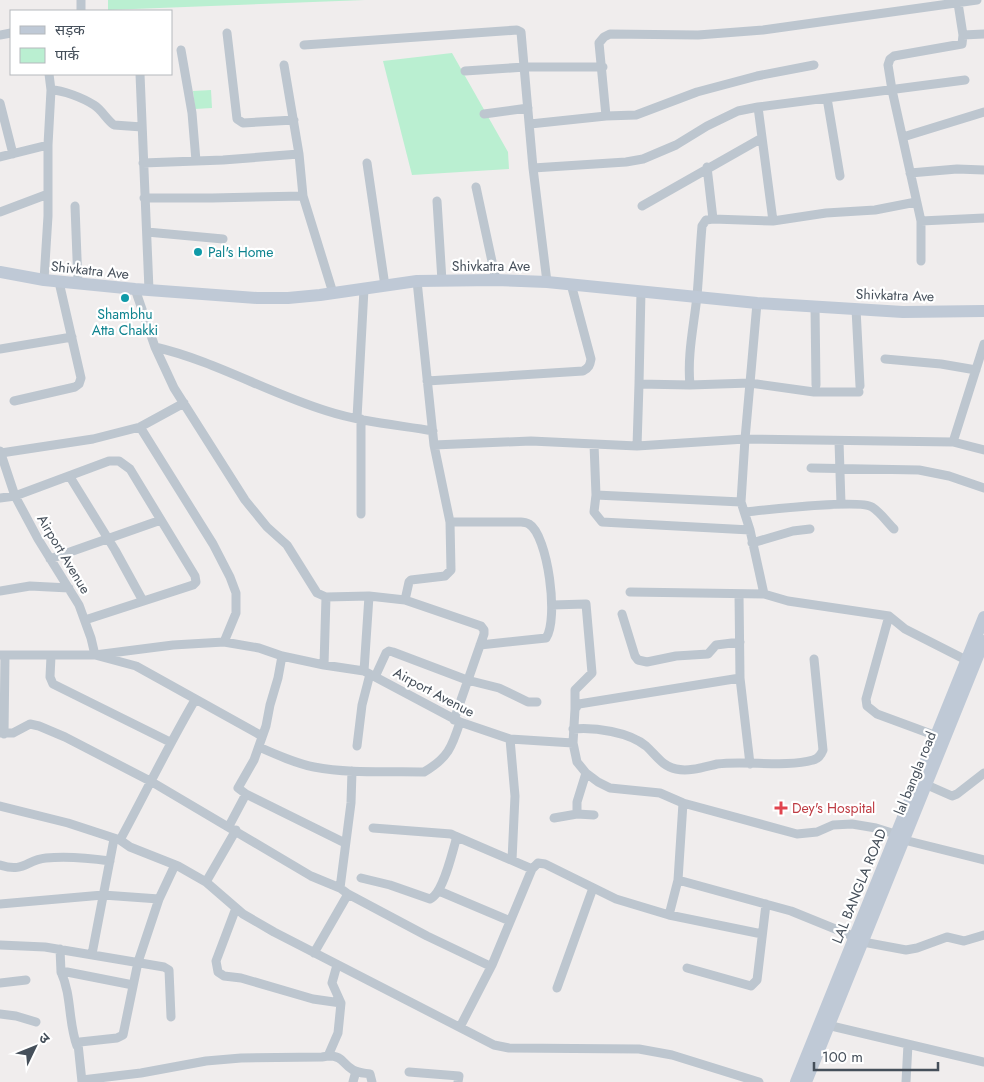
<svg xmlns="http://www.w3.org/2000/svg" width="984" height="1082" font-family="Jost,'Noto Sans Devanagari',sans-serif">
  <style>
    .green { fill: #baefd1 }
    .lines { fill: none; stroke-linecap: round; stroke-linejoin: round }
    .street { stroke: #bdc6cf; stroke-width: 9 }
    .secondary { stroke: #bfc9d6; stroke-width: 12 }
    .culture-dot { fill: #0f9aa8; stroke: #fff; stroke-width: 2 }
    .health-dot { fill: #e0444e; stroke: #fff; stroke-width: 2 }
    .labels { text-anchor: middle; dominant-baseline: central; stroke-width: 4.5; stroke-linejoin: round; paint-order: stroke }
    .culture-label { font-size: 14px; fill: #0d838f; stroke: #fff; text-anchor: start }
    .street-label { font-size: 14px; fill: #454f5a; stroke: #fff }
    .health-label { font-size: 14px; fill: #be3a42; stroke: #fff; text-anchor: start }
  </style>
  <rect width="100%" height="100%" fill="#f0eded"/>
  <!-- green -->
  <path class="green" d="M108,0H365L108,10Z
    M452,53L508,152L509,169L412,175L383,61Z
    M211,90L212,108L195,109L193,91Z"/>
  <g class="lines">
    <!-- street -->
    <path class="street" d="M81,0V11
      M958,3L963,35L984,34
      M227,33L237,119L243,123L294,120
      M0,35L11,33
      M963,35L962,44L894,56L890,59L888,65L892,90L921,221L984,218
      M304,45L517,30L521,32L533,168L547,282
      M181,50L192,113L196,161
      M284,65L299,154L303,196L333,293
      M465,71L525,67H603
      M140,74L149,290
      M51,90C63,90 83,98 94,105C102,110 106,119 114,125L142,127
      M827,98L840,176
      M0,103L13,154
      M758,107L965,80
      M484,114L528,108
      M606,116L636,115L697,92L757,76L814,65
      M530,124L606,116L599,43L604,37L610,34L698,35L763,30L977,0
      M903,137L984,112
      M0,157L48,145
      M143,163L223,160L299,154
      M367,163L385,286
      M707,167L713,219
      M533,168L626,162L643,159L676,145L707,126L738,111L758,107L773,221L713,219L706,220L702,226C700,249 699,273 697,296C694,325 687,355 690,385L750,383L757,303
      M910,173L957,169L984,170
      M476,187L496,280
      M144,198H212L303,196
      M437,201L442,281
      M75,206L78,284
      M642,206L762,138
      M0,212L48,194
      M773,221L826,213L875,210L916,202
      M921,221V261
      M147,232L223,239
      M44,280L48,216V145L51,90L49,74
      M135,289L155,347L174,388L245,500L267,527L287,545L317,593L326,597L369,596L405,600L481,626L484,630V634L454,720
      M815,306L816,385
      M856,309L860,386
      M155,347C215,361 268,393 327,411C361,422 398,425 433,431
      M0,349L72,337
      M885,359L941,364L976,370
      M427,381L583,371C589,368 590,365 591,359L571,284
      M639,384L641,291
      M690,385L639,384L637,446L745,439L750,383L814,392H859
      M14,401L75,387L79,384L81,378L59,282
      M357,418L364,289
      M140,427L213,544L230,577L236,593V613L224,642
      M839,441L841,504
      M953,442L984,344
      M594,444L596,495L594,512L602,522L750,530
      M434,445L531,441L637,446
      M0,451L15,496L38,539L79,605L91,638L95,655L173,645L224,642L259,648L282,656L324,665L364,671L460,722L510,739L573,743L577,762L586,773L598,782L610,788L660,793L683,803L797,834L817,832L833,825L852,824L876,828L895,834L904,840L984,860
      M1,453L93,439L140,427L184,403
      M811,468L919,470L949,476L984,488
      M70,477L115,550L143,601
      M596,495L741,502
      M0,498L15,496L109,461H119L130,469L195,576L196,582L193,585L85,620
      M745,512C765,510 859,499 872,507C880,512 887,522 894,529
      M361,514V419
      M450,522H521C523,522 528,523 529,524C548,535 559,620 546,638L480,645
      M752,543L793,531L810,529
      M50,559L161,520
      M0,591L30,586L69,588
      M630,592L764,594
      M739,594L740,678L750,764
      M405,600L409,582L411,580L445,576L451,570L450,522L434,445L417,281
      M552,605L586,604L592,673L575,690V709
      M622,614L635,656L638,660L647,662L676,656L708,654L716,645L740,642
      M889,616L866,699L867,706L877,714L942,738
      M0,655H95L136,666L262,736
      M51,656L50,677L53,684L170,742
      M282,656L278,678L270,705L266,726L254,760L238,788L246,794L345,843
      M970,662L905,629L889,616L788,601L764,594L750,530L741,502L745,439L953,442L984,450
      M324,665L326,597
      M364,671L369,596
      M375,677L386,653L389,651L393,652L467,680L499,688L528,702H537
      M573,729C595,727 629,732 646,746C656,755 662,766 676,769C689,772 704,767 717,764C746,760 785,768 813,760C818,759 821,755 823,750L814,659
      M0,733H13L30,724L39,726L65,737L152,782L311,876L340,888L348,894L314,953
      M4,734L5,655
      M510,739L515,796L512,860
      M573,743L575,709L579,704L740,678
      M357,746L362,705L370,674
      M259,747C277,755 295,763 314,767C350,774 388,771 424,772C448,758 452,747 460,722
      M586,773L577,802V814L594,815
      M927,785L952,796L957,794L984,773
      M0,806L68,823L120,840L130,847L178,866L206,882L243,914L274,932L494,1045L509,1048L639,1049L672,1055L759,1082
      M554,818L577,814
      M229,826L246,794
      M455,836L532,869
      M120,840C145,794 168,746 195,700
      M0,865C24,873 26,860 46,858C66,856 89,858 110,861
      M361,878L390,885L430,899C443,894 452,853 456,840L455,836L451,834L373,828
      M678,880L683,803
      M206,882L236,830
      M340,888L351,803L352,771
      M439,891L510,921
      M348,894L427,936L490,966L492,965L532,869L538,863L545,864L616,899L669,915L762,934
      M0,904L103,895L159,899
      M236,908L216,961L218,972L224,976L241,978L313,999L341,1003
      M669,915L678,880L791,911L855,937
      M863,942L906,950L917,948L947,937L964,941L984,935
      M0,945L45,947L164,967L169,970L171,1017
      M60,949L61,972H67L133,985
      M92,954L114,839
      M687,968L751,986L757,980L766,904
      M61,972C72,996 68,1022 77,1046
      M0,983L26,980
      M557,988L593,888
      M0,1014L16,1016L36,1022
      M823,1024L984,1062
      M460,1027L492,965
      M328,1056C344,1056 341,1063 353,1070C358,1073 364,1073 370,1074L372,1082
      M409,1072L459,1076L458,1082
      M82,1080L141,1073L206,1061L241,1058L322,1057L328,1056L338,1033L341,1003L332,983L337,965
      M82,1082L78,1044L80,1042L117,1038L123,1035L138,962L159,899L175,865
      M353,1082L356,1071
      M906,1082L908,1044"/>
    <!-- secondary -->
    <path class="secondary" d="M0,272L44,280L135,289L257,298H288L320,295L417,281L496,280L547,282L757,303L903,312L984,311
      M796,1082L984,617
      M806,1082L984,641"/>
  </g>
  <!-- markers -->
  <g class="culture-dot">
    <circle cx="198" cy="252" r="5"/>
    <circle cx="125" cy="298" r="5"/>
  </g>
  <path class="health-dot" d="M778.5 800.5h5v5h5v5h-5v5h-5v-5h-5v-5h5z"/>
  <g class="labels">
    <!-- culture labels -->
    <g class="culture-label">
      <text x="208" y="252">Pal's Home</text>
      <text x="125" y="314" text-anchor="middle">Shambhu<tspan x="125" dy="16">Atta Chakki</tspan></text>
    </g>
    <!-- street labels -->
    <g class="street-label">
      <text x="491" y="266">Shivkatra Ave</text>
      <text transform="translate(90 270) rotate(6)">Shivkatra Ave</text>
      <text transform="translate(895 295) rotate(2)">Shivkatra Ave</text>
      <text transform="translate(64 554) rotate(59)">Airport Avenue</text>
      <text transform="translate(434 692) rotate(28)">Airport Avenue</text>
      <text transform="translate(915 773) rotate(-68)">lal bangla road</text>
      <text transform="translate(859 886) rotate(-68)">LAL BANGLA ROAD</text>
    </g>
    <!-- health labels -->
    <g class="health-label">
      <text x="792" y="808">Dey's Hospital</text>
    </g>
  </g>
  <!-- legend -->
  <rect x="10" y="10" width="162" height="65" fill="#ffffff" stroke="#b5b9bd"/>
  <rect x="20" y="26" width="25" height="8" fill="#bfc9d6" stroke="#b5b9bd"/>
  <text x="55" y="35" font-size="15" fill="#454f5a">सड़क</text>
  <rect x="20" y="48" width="25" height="15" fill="#baefd1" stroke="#b5b9bd"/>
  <text x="55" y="60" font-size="15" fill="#454f5a">पार्क</text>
  <!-- north arrow -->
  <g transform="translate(35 1047) rotate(47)" stroke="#ffffff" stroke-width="4" paint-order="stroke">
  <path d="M0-4L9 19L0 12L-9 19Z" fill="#454f5a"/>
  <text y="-8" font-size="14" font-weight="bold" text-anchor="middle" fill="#454f5a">उ</text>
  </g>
  <!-- scale -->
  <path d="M814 1062v8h124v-8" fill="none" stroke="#454f5a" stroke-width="2.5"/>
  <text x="822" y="1062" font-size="15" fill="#454f5a" stroke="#ffffff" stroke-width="4" paint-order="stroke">100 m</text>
</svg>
